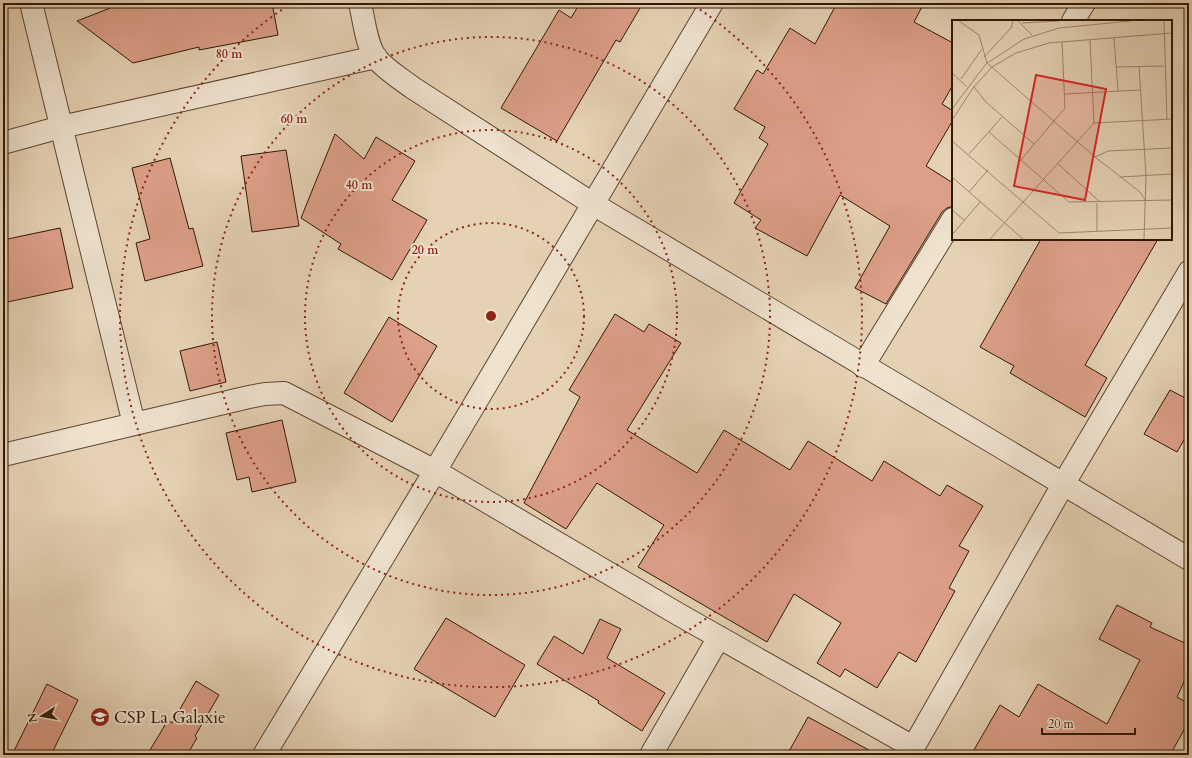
<svg xmlns="http://www.w3.org/2000/svg" width="1192" height="758" font-family="Cardo,serif">
  <style>
    .building { fill: #dc9f88; stroke: #311905 }
    .lines { fill: none; stroke-linecap: round; stroke-linejoin: round }
    .minor-casing { stroke: #5e4731; stroke-width: 24 }
    .minor { stroke: #eee1ce; stroke-width: 22 }
    .ring { fill: none; stroke: #8f2418; stroke-width: 2; stroke-dasharray: 2 4 }
    .labels { text-anchor: middle; dominant-baseline: central; stroke-width: 4; stroke-linejoin: round; paint-order: stroke }
    .poi-label { font-size: 17px; fill: #311905; stroke: #eee1ce; text-anchor: start }
    .inset-road { fill: none; stroke: #9d876e; stroke-width: 1 }
    .view { fill: #d62828; fill-opacity: 0.15; stroke: #d62828; stroke-width: 2 }
    .inset-edge { fill: none; stroke: #311905; stroke-width: 2 }
    .centre { fill: #8f2418; stroke: #eee1ce; stroke-width: 2 }
    .ring-label { font-size: 12px; text-anchor: middle; font-weight: bold; fill: #8f2418; stroke: #eee1ce; stroke-width: 4; stroke-linejoin: round; paint-order: stroke }
  </style>
  <rect width="100%" height="100%" fill="#e5d1b4"/>
  <filter id="stains"><feTurbulence type="fractalNoise" baseFrequency=".005" numOctaves="4"/><feColorMatrix values="0 0 0 0 .2 0 0 0 0 .09 0 0 0 0 .02 0 0 0 .5 -.17"/></filter>
  <radialGradient id="worn" r=".72"><stop offset=".6" stop-color="#630" stop-opacity="0"/><stop offset="1" stop-color="#630" stop-opacity=".3"/></radialGradient>
  <!-- building -->
  <path class="building" d="M123,3H272L278,35L199,50V47L133,63L77,21Z
    M580,3H643L620,42L616,40L557,141L501,108L559,10L571,18Z
    M837,3H924L914,22L953,43V85L942,104L953,111V120L926,166L953,183V206L947,208L942,212L886,304L855,288L890,226L840,195L807,256L755,228L761,220L734,203L768,144L759,138L765,127L734,109L757,70L763,74L790,28L815,44Z
    M335,134L364,159L376,137L415,161L392,200L427,220L392,280L338,249L341,244L301,218Z
    M286,150L299,226L252,232L241,156Z
    M170,158L189,229L193,228L203,266L145,281L136,243L150,239L132,168Z
    M60,228L73,288L3,303V240Z
    M1041,239H1158L1085,365L1107,378L1085,417L1010,373L1014,366L980,347Z
    M615,314L644,332L649,324L681,343L627,430L697,473L724,430L790,470L808,441L872,481L884,461L940,496L947,485L983,506L959,546L969,551L949,588L955,591L916,662L899,652L877,688L845,669L840,677L817,663L841,623L794,594L767,642L638,567L664,525L597,483L566,529L524,503L580,397L569,390Z
    M389,317L437,346L392,422L344,393Z
    M217,342L226,382L190,391L180,351Z
    M1170,390L1189,400V431L1177,452L1144,434Z
    M282,420L296,482L252,492L249,477L237,480L226,433Z
    M1117,605L1152,623L1150,627L1189,645V671L1177,697L1189,704V721L1170,755H971L1000,705L1019,717L1038,684L1107,724L1140,660L1099,639Z
    M446,618L525,665L495,717L414,669Z
    M600,619L621,629L607,658L665,693L642,731L598,703L599,701L537,664L554,636L583,654Z
    M196,681L219,695L195,736L197,738L187,755H147L168,720L172,723Z
    M47,684L78,700L51,755H12Z
    M808,717L878,755H787Z"/>
  <g class="lines">
    <defs>
      <path id="minor" d="M31,3L134,424
        M360,3C364,20 366,44 376,58C386,70 401,79 413,88L593,204L1189,559
        M1073,21L1084,3
        M3,143L61,127L376,57
        M863,366L953,219
        M3,455L249,397L265,394L284,393L435,471L678,614L913,747
        M264,755L435,471L712,3
        M651,755L719,637
        M909,755L1064,483L1189,272"/>
    </defs>
    <!-- minor casing -->
    <use href="#minor" class="minor-casing"/>
    <!-- minor -->
    <use href="#minor" class="minor"/>
  </g>
  <!-- distance rings -->
  <g class="ring">
    <circle cx="491" cy="316" r="93"/>
    <circle cx="491" cy="316" r="186"/>
    <circle cx="491" cy="316" r="279"/>
    <path d="M690 3A371 371 0 1 1 292 3"/>
  </g>
  <!-- icons -->
  <defs>
    <symbol id="school-disc" viewBox="-11 -11 22 22"><circle r="9.5" fill="#8f2418" stroke="#eee1ce"/><path d="M0-5L7-2L0 1L-7-2ZM-4 1L0 2.5L4 1V4Q0 6-4 4Z" fill="#fff"/></symbol>
  </defs>
  <g fill-rule="evenodd">
    <use href="#school-disc" x="89" y="706" width="22" height="22"/>
  </g>
  <g class="labels">
    <!-- poi labels -->
    <g class="poi-label">
      <text x="114" y="717">CSP La Galaxie</text>
    </g>
  </g>
  <!-- overview -->
  <g transform="translate(952 20)">
    <rect width="220" height="220" fill="#e5d1b4"/>
    <path class="inset-road" d="M7,1L27,15L35,43L143,137L188,172L194,181M66,1L80,15M212,1L215,100M70,3L107,1M162,18L166,71M138,20L142,103M32,37L59,8L61,1M187,46L194,156L192,219M165,47L212,46M0,53L15,67M9,59L30,29M22,67L34,82L82,124M113,74L188,70M0,89L34,44L72,19L107,8L178,1M0,100L21,68L40,47L64,33L97,23L220,13M37,112L117,182L220,180M0,121L107,213L220,208M17,134L50,97M143,137L156,131L220,128M68,141L113,88L110,22M105,143L148,182M0,157L71,219M168,157L220,154M17,172L36,150M145,183V212M0,190L12,200M0,215L28,182M38,219L142,103L220,99"/>
    <path class="view" d="M84,55L154,69L133,180L62,166Z"/>
    <rect width="220" height="220" class="inset-edge"/>
  </g>
  <circle cx="491" cy="316" r="6" class="centre"/>
  <g class="ring-label">
    <text x="229" y="58">80 m</text>
    <text x="294" y="123">60 m</text>
    <text x="359" y="189">40 m</text>
    <text x="425" y="254">20 m</text>
  </g>
  <!-- margin -->
  <rect width="1192" height="758" fill="none" stroke="#e5d1b4" stroke-width="16"/>
  <rect x="4" y="4" width="1184" height="750" fill="none" stroke="#311905" stroke-width="2"/>
  <rect x="8" y="8" width="1176" height="742" fill="none" stroke="#311905"/>
  <!-- north arrow -->
  <g transform="translate(42 716) rotate(259)" stroke="#eee1ce" stroke-width="3" paint-order="stroke">
  <path d="M0-3L7 15L0 10L-7 15Z" fill="#311905"/>
  <text y="-6" font-size="11" font-weight="bold" text-anchor="middle" fill="#311905">N</text>
  </g>
  <!-- scale -->
  <path d="M1042 728v6h93v-6" fill="none" stroke="#311905" stroke-width="2"/>
  <text x="1048" y="728" font-size="12" fill="#311905" stroke="#eee1ce" stroke-width="3" paint-order="stroke">20 m</text>
  <rect width="100%" height="100%" filter="url(#stains)"/>
  <rect width="100%" height="100%" fill="url(#worn)"/>
</svg>
